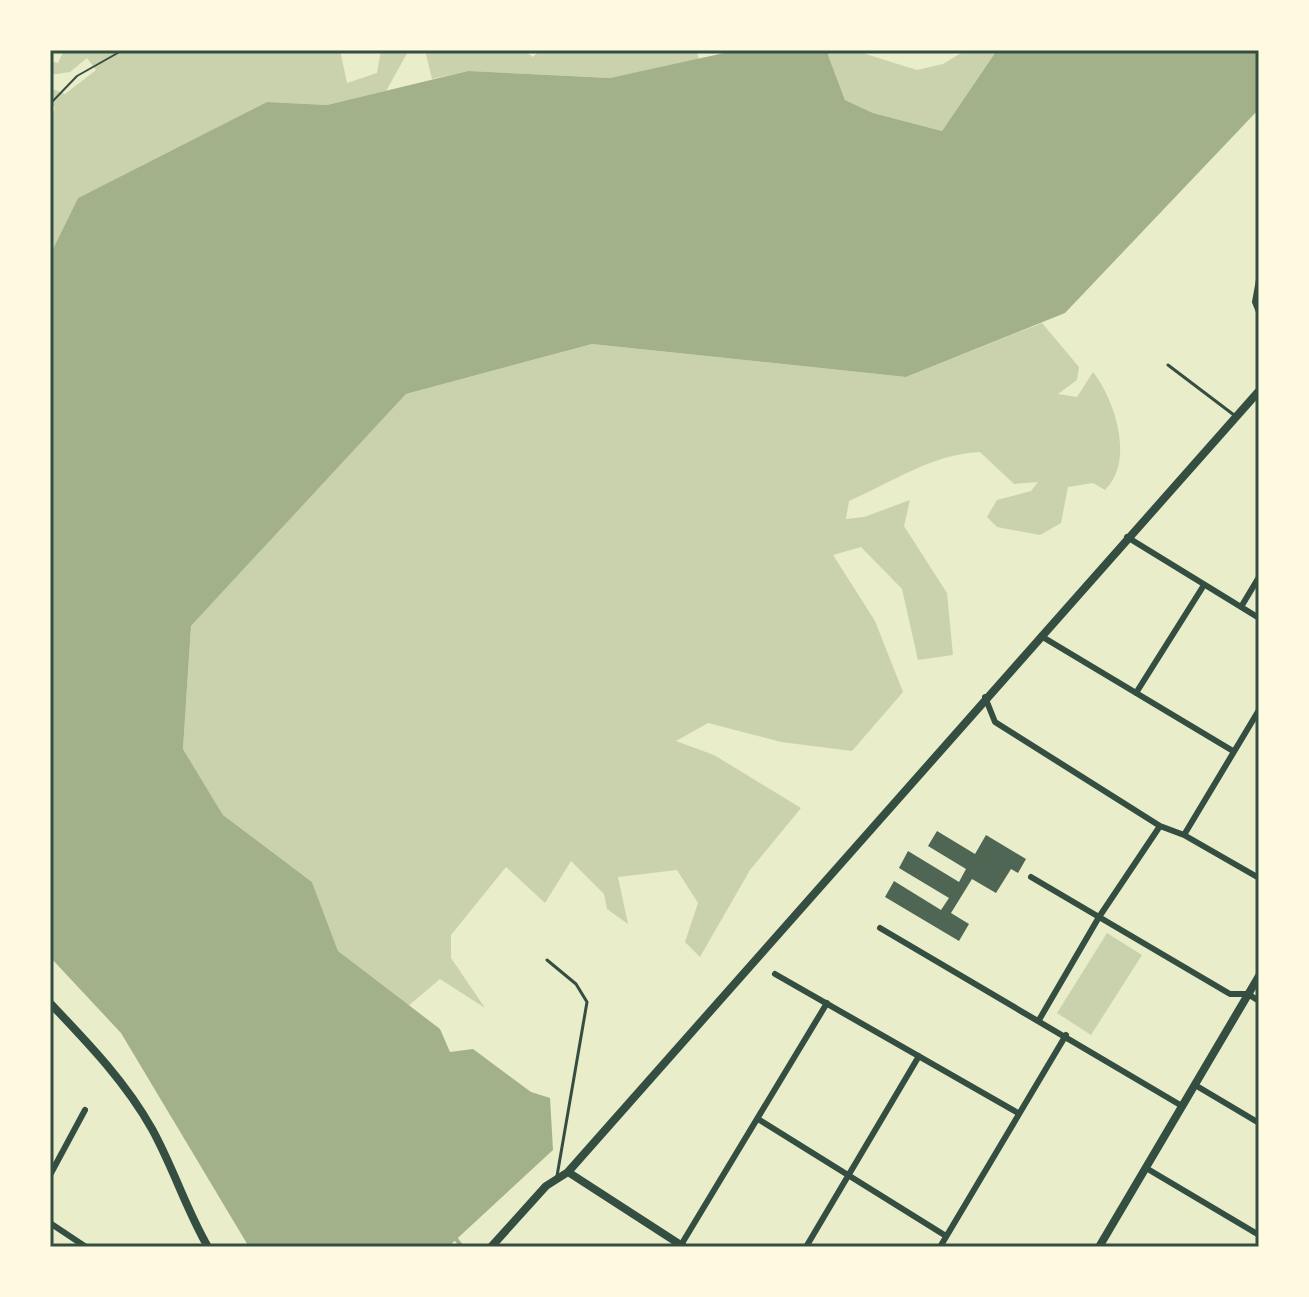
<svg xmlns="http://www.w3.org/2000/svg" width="1309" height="1297" font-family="'Work Sans',sans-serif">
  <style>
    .green { fill: #cad2ad }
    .water { fill: #a3b18a }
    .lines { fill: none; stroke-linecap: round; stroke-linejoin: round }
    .stream { stroke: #a3b18a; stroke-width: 4 }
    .building { fill: #4f6655 }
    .path { stroke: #344e41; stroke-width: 2 }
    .service { stroke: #344e41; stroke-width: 3 }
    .minor { stroke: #344e41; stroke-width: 6 }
    .tertiary { stroke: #344e41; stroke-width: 8 }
    .neatline { fill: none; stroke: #344e41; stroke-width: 3 }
  </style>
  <rect width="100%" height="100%" fill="#e9edc9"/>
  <!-- green -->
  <path class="green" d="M64,50H340L347,83L377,73L381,50H409L386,91L327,105L267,102L78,198L50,255V126L55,107L50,105V88L65,94L96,70L87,58L70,72L50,75V61L58,63Z
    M425,50H524L533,57L540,50H697L699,60L610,78L468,71L432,79Z
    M834,50H853L917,70L943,64L966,50H997L942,131L873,113L845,100L828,55Z
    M1042,323L1079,367L1077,380L1058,394L1077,397L1093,372C1115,400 1135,461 1105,490L1093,483L1068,487L1061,523L1040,535L997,527L987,517L997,500L1031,491L1038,482L1014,484L980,452C932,454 893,482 849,501L846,519L864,517L910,500L904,526L947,593L953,655L918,660L902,589L861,547L833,555L875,621L903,692L852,751L781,742L708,723L676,741L714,755L801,808L750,870L700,957L685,942L698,903L677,870L618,877L628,924L607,909L604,894L571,861L545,903L506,867L451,935V958L485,1008L440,979L407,1007L338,951L312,882L223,815L183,749L191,626L406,394L592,344L906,377Z
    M1107,933L1142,955L1091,1035L1057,1013Z"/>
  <!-- water -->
  <path class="water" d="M738,50H832L828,55L845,100L873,113L942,131L997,50H1259V109L1065,313L906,377L592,344L406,394L191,626L183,749L223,815L312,882L338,951L440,1029L450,1052L473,1049L531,1092L550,1098L553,1150L448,1247H249L121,1033L50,957V255L78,198L267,102L327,105L468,71L610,78Z"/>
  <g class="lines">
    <!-- stream -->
    <path class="stream" d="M456,1239L462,1247"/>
  </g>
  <!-- building -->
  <path class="building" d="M937,831L975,854L986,835L1026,859L1018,873L1011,869L996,893L972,879L951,913L969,924L959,941L885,897L894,881L941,910L949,898L899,868L908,851L959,882L966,869L928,846Z"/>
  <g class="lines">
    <!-- path -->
    <path class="path" d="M50,104L77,76L123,50"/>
    <!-- service -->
    <path class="service" d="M1168,365L1234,415
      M547,960L576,984L587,1002L557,1176"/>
    <!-- minor -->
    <path class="minor" d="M1259,280L1255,302L1259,312
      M1127,537L1259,618
      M1241,607L1259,577
      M1041,636L1233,751
      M1136,693L1204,585
      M985,697L995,722L1160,826L1184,835L1259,878
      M1184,835L1259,710
      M1031,877L1230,994H1248L1259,1001
      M880,928L1182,1106
      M775,974L1018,1113
      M1039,1020L1099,917L1160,826
      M1195,1085L1259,1123
      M758,1119L946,1236
      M1146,1168L1259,1235
      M50,1175L85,1110
      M50,1223L86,1247
      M681,1245L827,1003
      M806,1247L919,1056
      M940,1247L1066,1035"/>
    <!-- tertiary -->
    <path class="tertiary" d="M50,1003C87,1042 125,1081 152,1129C173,1167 186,1209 208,1247
      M568,1172L684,1247
      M491,1247L546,1186L568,1172L1259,391
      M1099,1247L1259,976"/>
  </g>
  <!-- border -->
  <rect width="1309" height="1297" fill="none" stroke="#fefae0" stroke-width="104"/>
  <rect x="52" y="52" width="1205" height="1193" class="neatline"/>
</svg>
